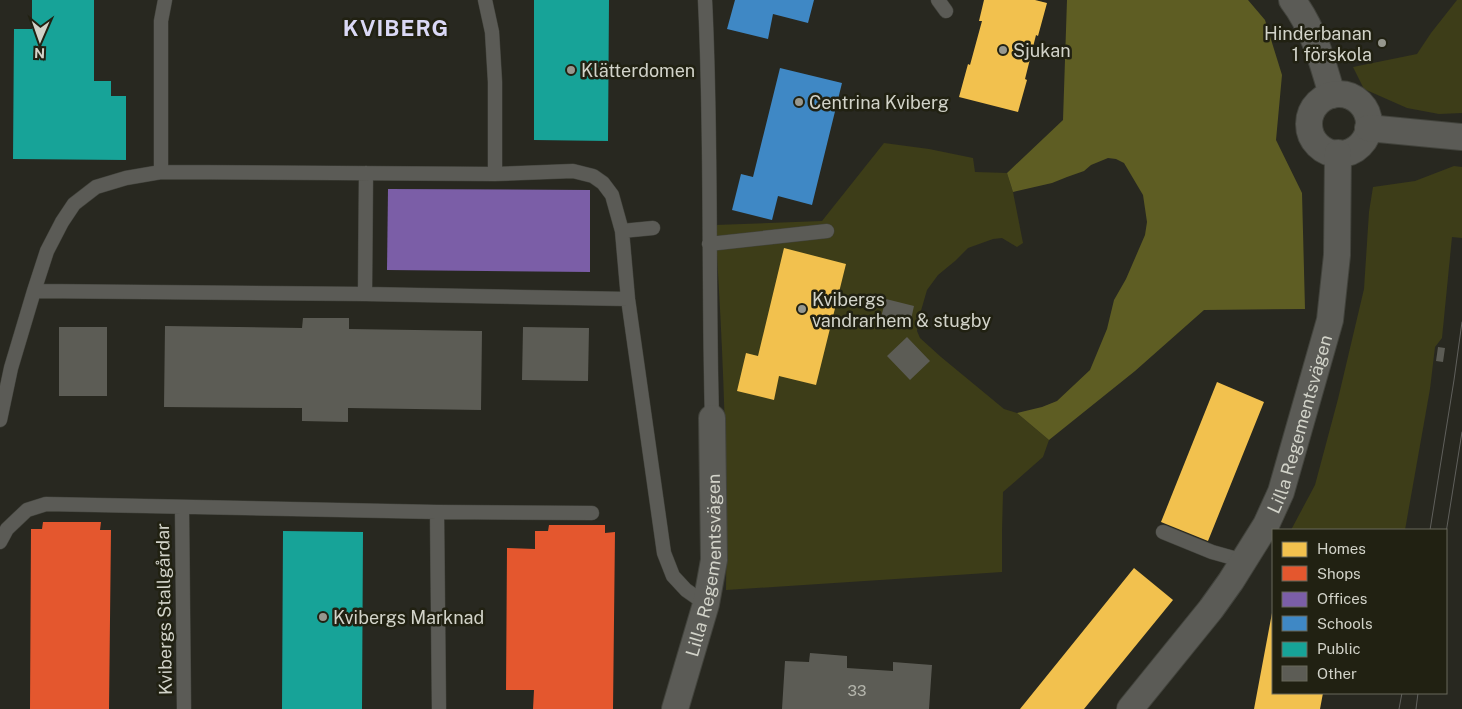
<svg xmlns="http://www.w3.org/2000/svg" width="1462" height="709" font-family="'Public Sans',sans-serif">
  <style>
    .green { fill: #3d3d18 }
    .forest { fill: #5e5d23 }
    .homes { fill: #f2c14e }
    .shops { fill: #e4572e }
    .offices { fill: #7b5ea7 }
    .schools { fill: #3f88c5 }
    .public { fill: #17a398 }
    .building { fill: #5c5c55 }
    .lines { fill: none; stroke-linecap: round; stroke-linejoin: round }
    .service-casing { stroke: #42433c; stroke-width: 15 }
    .minor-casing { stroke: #42433c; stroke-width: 28 }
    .service { stroke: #5b5b56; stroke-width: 14 }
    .minor { stroke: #5b5b56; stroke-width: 26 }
    .tram { stroke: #60605c; stroke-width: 1 }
    .poi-dot { fill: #96978e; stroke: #212112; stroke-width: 2 }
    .labels { text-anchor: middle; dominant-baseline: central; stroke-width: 5; stroke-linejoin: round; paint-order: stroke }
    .number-label { font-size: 15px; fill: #b4b5ac }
    .poi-label { font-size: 18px; fill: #d2d3c9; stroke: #212112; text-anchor: start }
    .street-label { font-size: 18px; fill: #d2d3c9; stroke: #212112 }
    .district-label { font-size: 22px; font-weight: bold; letter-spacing: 1px; fill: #dad8f5; stroke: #212112 }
  </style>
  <rect width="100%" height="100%" fill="#282820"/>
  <!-- green -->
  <path class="green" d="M1457,0H1462V113L1439,114L1407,108L1364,89L1353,67L1417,54L1431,33Z
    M884,143L929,149L973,158L975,172L1007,173L1013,192L1023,243L1017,247L1002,238L993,239L968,248L955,261L938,275L927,290L918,321L917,331L920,338L941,357L1004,409L1017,413L1049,440L1043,457L1003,492L1002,532V572L726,590C728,468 723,346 715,225L822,221Z
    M1454,166L1462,167V238L1452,237L1442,338L1435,347L1430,389L1405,530H1291L1315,485L1338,399L1364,289L1369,212L1373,187L1415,181Z"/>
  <!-- forest -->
  <path class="forest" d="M1067,0H1248L1265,20L1282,75L1276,140L1302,193L1305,309L1204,310L1135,371L1049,440L1017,413L1042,407L1057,401L1090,370L1107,329L1114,300L1126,279L1145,235L1147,222L1143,195L1124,163L1116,159L1108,158L1091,165L1084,171L1067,177L1052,183L1013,192L1007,173L1063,120Z"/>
  <!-- homes -->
  <path class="homes" d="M984,0H1035L1047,3L1038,36L1036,35L1025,79L1027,80L1018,112L959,97L968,64L970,65L982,21H979Z
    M784,248L846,264L816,385L779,376L774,400L737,391L746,353L758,356Z
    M1217,382L1264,402L1208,541L1161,522Z
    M1134,568L1173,600L1084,709H1020Z
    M1272,613L1273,693H1323L1320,709H1254Z"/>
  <!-- shops -->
  <path class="shops" d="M43,522H101L100,530H111L109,709H30L31,529H42Z
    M549,525H605V533L615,532L613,709H533L534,690H506L507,548L535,549V531H548Z"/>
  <!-- offices -->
  <path class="offices" d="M388,189L590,190V272L387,270Z"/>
  <!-- schools -->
  <path class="schools" d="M735,0H814L808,23L773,14L768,39L727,29Z
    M780,68L842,83L812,205L778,196L772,220L732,210L741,174L753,177Z"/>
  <!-- public -->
  <path class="public" d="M32,0H94V81H111V96H126V160L13,159L14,29H32Z
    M534,0H609L608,141L534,140Z
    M283,531L363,532L362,709H282Z"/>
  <!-- building -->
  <path class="building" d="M886,299L914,306L910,324L881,317Z
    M303,318H349V329L482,331L481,410L348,408V422L302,421V408L164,407L165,326L302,328Z
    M59,327H107V396H59Z
    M523,327L589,328L588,381L522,380Z
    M907,337L930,361L910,380L887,356Z
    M1438,347L1445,348L1443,362L1436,361Z
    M810,653L847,656V668L893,671V662L932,665L929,709H782L785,661L809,662Z"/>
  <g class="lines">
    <defs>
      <path id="service" d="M485,0L492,32L495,82V174
        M705,0C712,139 708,279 712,418
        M938,0L946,11
        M161,172L495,174L573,171L593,176L603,183L612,195L622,231L628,299L664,553L673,576L686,590L706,604
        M622,231L653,228
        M709,244L827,231
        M34,291L365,294L628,299
        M365,294L366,173
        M0,420L11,368L34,291L47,251L62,222L74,204L96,187L126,178L161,172V21L165,0
        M182,508L184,709
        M437,512L439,709
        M1163,532L1212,552L1244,561
        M0,542L7,529L27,510L46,504L437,512L592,513"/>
      <g id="minor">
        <path d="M1292,0C1313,27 1323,63 1332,95"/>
        <circle cx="1339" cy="124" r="30"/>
        <path d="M1368,128L1462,137"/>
        <path id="s1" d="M675,709L706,604L714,560L712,418"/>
        <path id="s2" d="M1130,709L1211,609L1231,581L1266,525L1281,492L1330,320L1337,255L1338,153"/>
      </g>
    </defs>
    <!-- service casing -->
    <use href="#service" class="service-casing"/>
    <!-- minor casing -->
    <use href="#minor" class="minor-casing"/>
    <!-- service -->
    <use href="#service" class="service"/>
    <!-- minor -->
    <use href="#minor" class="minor"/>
    <!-- tram -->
    <path class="tram" d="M1430,530L1454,380L1462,322
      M1446,533L1462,432
      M1399,709L1402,693
      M1416,709L1418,693"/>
  </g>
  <!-- markers -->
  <g class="poi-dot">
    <circle cx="1382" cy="43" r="5"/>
    <circle cx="1003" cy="50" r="5"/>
    <circle cx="571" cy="70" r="5"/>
    <circle cx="799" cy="102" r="5"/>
    <circle cx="802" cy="309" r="5"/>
    <circle cx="323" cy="617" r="5"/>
  </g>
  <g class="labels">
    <!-- number labels -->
    <g class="number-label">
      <text x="857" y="690">33</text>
    </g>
    <!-- poi labels -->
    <g class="poi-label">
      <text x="1372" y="33" text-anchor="end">Hinderbanan<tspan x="1372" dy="21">1 förskola</tspan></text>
      <text x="1013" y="50">Sjukan</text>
      <text x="581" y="70">Klätterdomen</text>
      <text x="809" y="102">Centrina Kviberg</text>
      <text x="812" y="299">Kvibergs<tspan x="812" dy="21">vandrarhem &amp; stugby</tspan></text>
      <text x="333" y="617">Kvibergs Marknad</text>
    </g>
    <!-- street labels -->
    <g class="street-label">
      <text stroke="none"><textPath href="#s2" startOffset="336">Lilla Regementsvägen</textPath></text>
      <text stroke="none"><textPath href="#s1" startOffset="148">Lilla Regementsvägen</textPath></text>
      <text transform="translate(164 609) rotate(-91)">Kvibergs Stallgårdar</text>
    </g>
    <!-- district labels -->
    <g class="district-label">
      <text x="396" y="28">KVIBERG</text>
    </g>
  </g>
  <!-- legend -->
  <rect x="1272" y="529" width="175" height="165" fill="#212112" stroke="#68685b"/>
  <rect x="1282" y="542" width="25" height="15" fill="#f2c14e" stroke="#68685b"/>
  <text x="1317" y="554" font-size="15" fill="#d2d3c9">Homes</text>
  <rect x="1282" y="566" width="25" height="15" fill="#e4572e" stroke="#68685b"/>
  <text x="1317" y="579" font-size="15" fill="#d2d3c9">Shops</text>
  <rect x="1282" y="592" width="25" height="15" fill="#7b5ea7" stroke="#68685b"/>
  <text x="1317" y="604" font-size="15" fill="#d2d3c9">Offices</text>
  <rect x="1282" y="616" width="25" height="15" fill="#3f88c5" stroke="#68685b"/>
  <text x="1317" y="629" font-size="15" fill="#d2d3c9">Schools</text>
  <rect x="1282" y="642" width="25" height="15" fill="#17a398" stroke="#68685b"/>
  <text x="1317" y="654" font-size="15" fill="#d2d3c9">Public</text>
  <rect x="1282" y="666" width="25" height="15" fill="#5c5c55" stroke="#68685b"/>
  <text x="1317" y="679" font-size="15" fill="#d2d3c9">Other</text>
  <!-- north arrow -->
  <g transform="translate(40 40) rotate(182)" stroke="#212112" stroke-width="4" paint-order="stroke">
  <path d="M0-4L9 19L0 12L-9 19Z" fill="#d2d3c9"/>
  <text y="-8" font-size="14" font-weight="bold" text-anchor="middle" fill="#d2d3c9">N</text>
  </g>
</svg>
